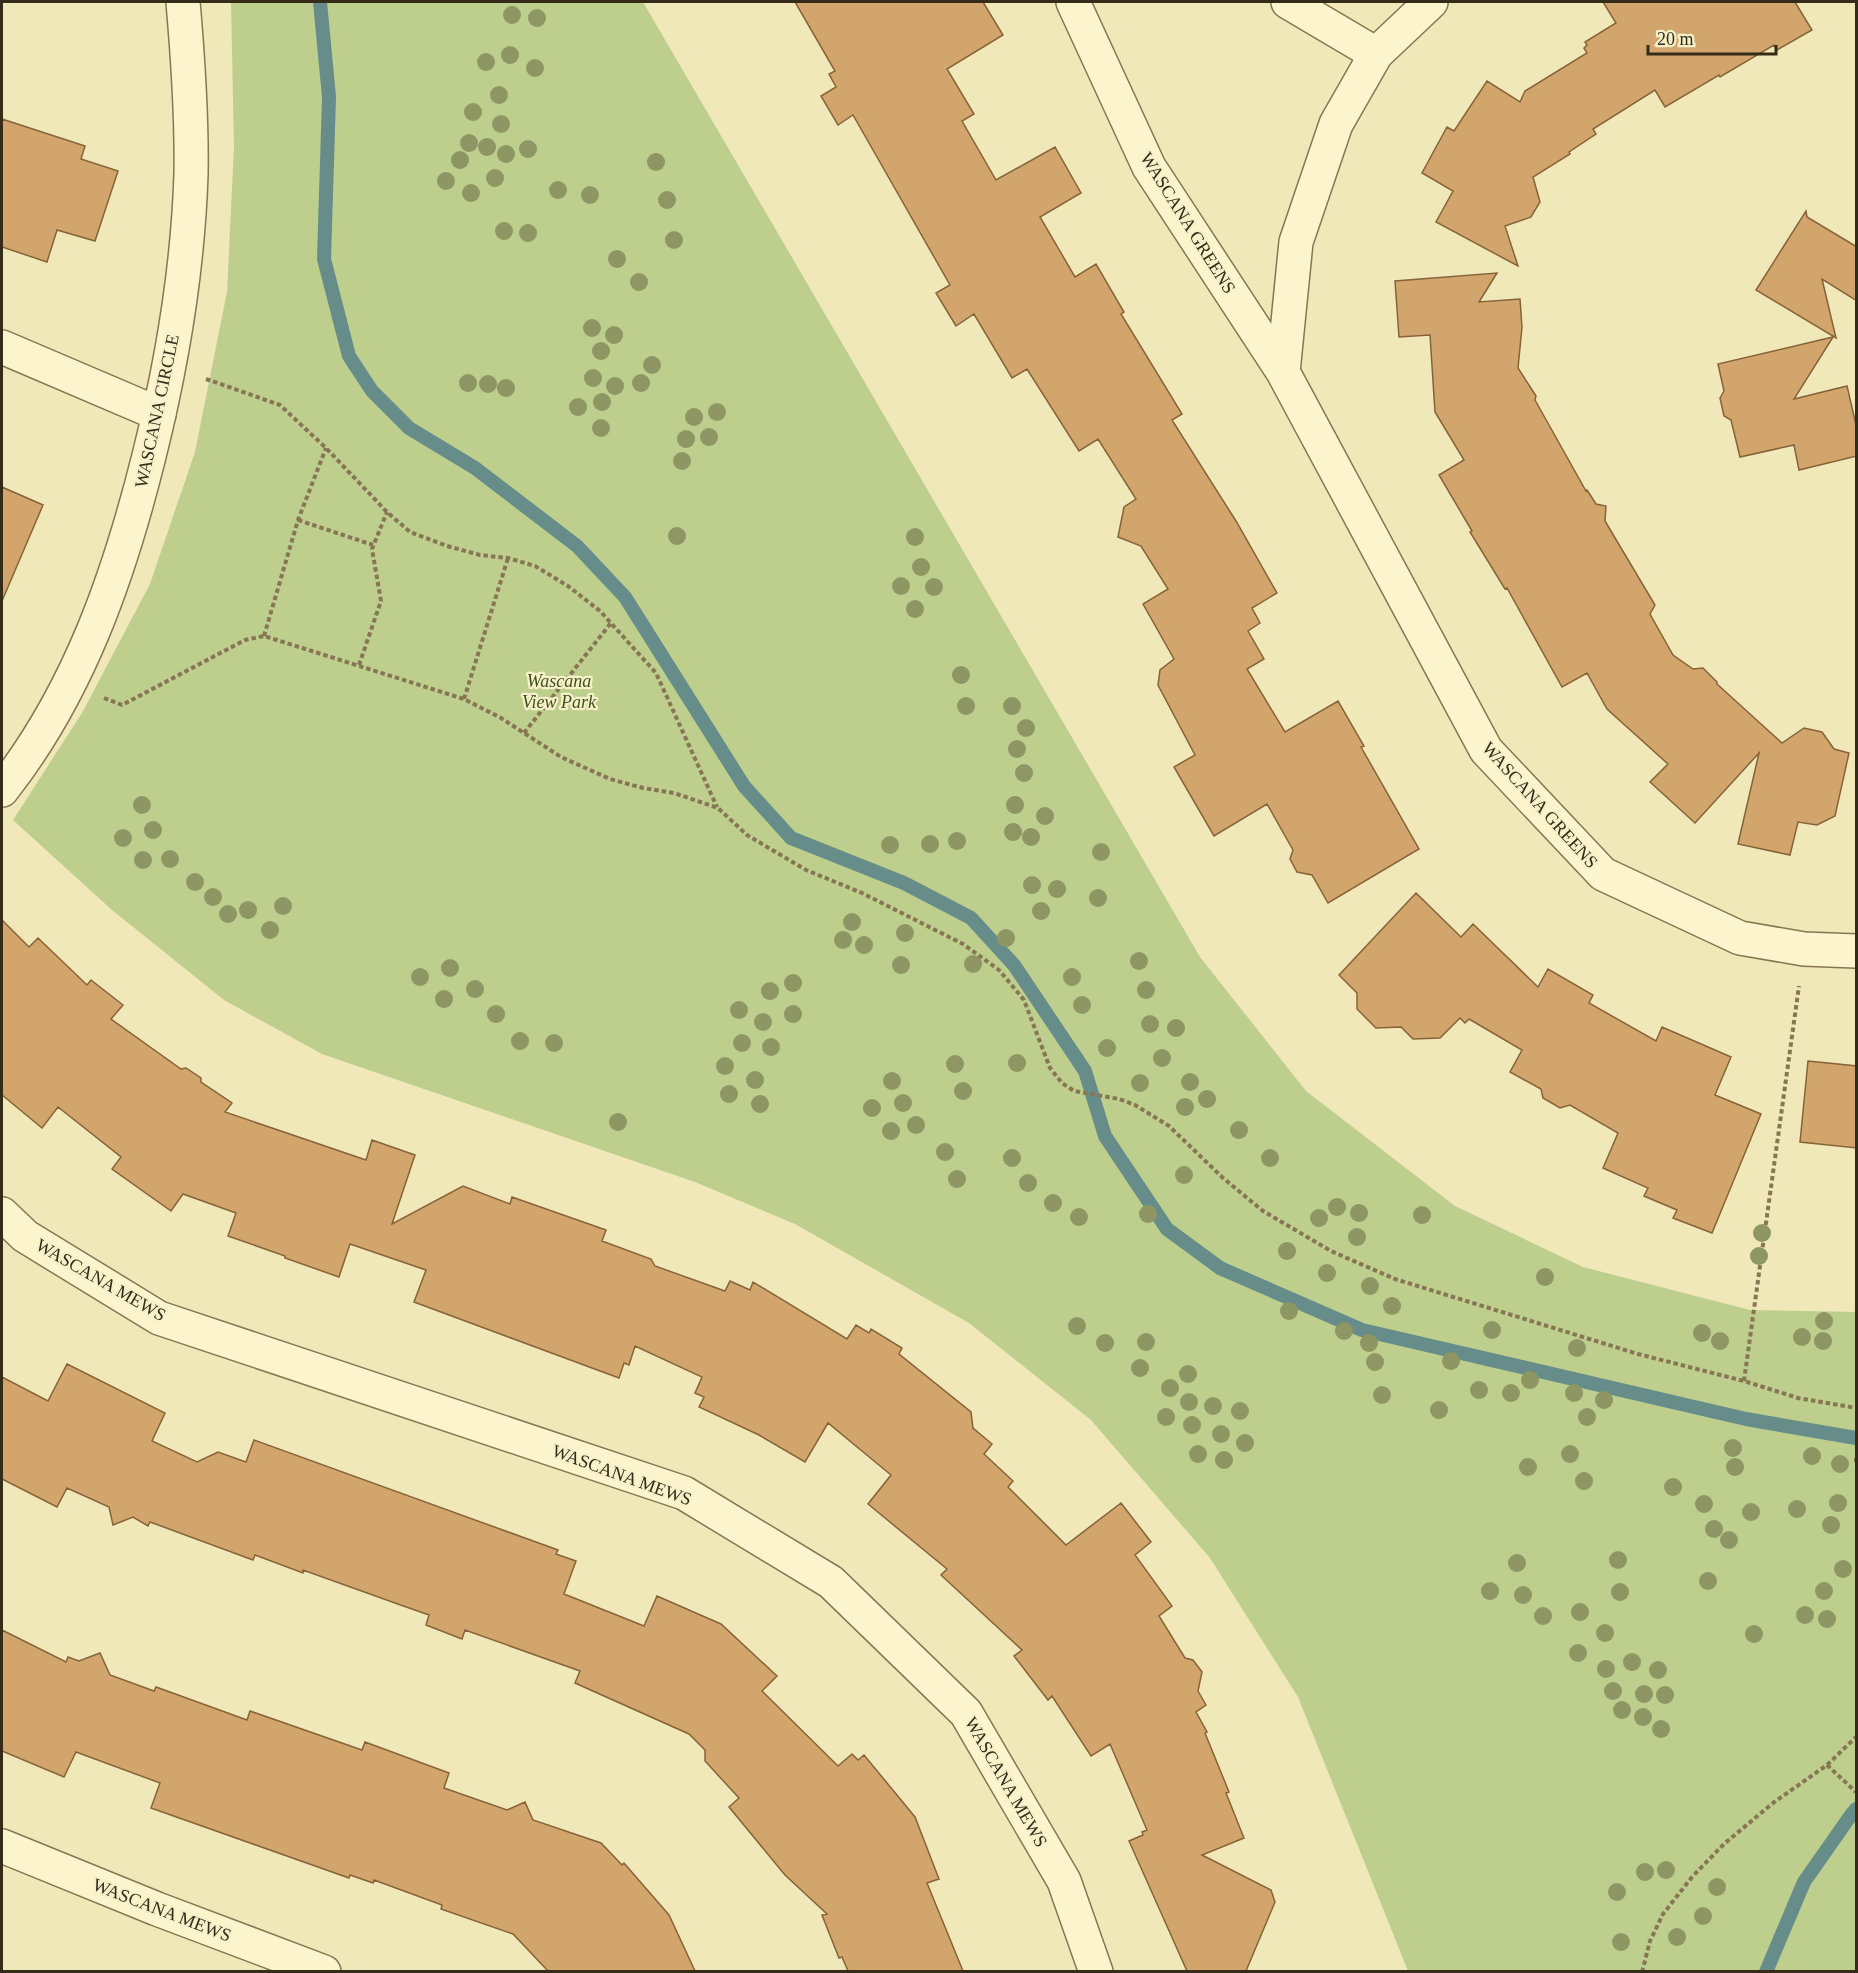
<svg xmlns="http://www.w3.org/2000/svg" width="1858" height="1973" font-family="'Times New Roman',serif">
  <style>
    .green { fill: #bdce8d }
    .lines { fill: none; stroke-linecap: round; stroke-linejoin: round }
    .stream { stroke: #668d89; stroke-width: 14 }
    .building { fill: #d1a56c; stroke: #876338; stroke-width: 1.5 }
    .minor-casing { stroke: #877653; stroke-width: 36 }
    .tertiary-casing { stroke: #877653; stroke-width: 36 }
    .path { stroke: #877653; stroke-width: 4; stroke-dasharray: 4.5 3; stroke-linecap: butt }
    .minor { stroke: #fbf4cc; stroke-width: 33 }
    .tertiary { stroke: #fbf4cc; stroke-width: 33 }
    .tree { fill: #8e9664 }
    .labels { text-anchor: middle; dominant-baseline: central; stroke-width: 4.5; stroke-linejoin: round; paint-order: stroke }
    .street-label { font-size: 18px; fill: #352b19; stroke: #f7f1c9 }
    .park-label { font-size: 18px; font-style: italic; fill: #3e521f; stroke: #f7f1c9 }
  </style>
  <rect width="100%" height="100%" fill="#f0e8b9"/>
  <!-- green -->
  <path class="green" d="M231,2H643L1200,957L1306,1091L1455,1206L1583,1267L1750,1310L1856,1312V1971H1408L1298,1697L1210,1558L1091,1420L969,1323L795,1224L695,1182L322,1054L224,1000L112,910L13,820L82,713L150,584L195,452L227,292L234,147Z"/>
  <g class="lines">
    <!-- stream -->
    <path class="stream" d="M320,2L329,97L324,259L349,356L372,391L409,428L475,468L577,546L625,597L744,786L791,838L904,883L971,918L1014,965L1085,1071L1105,1136L1167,1229L1220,1268L1362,1330L1746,1419L1856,1438
      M1766,1972L1804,1882L1851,1815L1856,1809"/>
  </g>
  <!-- building -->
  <path class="building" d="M795,2H983L1003,35L947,69L974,114L962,121L996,180L1055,147L1081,193L1040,217L1075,277L1096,264L1124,312L1121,314L1182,414L1172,420L1236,521L1277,593L1252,608L1260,623L1248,631L1264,659L1247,669L1285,732L1338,701L1364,746L1361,747L1419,849L1328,903L1312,875L1297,872L1290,859L1293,850L1267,804L1214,836L1174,767L1195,755L1158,685L1160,670L1174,659L1143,604L1168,589L1141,546L1118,537L1124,507L1136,499L1098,439L1079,451L1027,369L1012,378L974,314L956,326L936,293L950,285L853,115L838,125L821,96L836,87L829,74L835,71Z
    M1603,2H1795L1812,30L1777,50L1774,45L1720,77L1719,75L1665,107L1655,90L1593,129L1596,134L1569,152L1570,154L1533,177L1540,202L1531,217L1505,226L1518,266L1436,222L1453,191L1422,173L1447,127L1454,131L1487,81L1520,102L1525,91L1587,53L1584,48L1587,45L1585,42L1616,23Z
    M2,119L85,146L81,159L118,171L95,241L57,230L47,262L2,247Z
    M1806,211L1807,217L1857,247V301L1822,279L1836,338L1756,290Z
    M1497,273L1479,302L1520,299L1522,327L1518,368L1536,396L1535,400L1586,491L1587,490L1596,504L1606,506L1605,521L1655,605L1650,614L1673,655L1693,669L1703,668L1717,682V684L1782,743L1804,728L1822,732L1834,749L1849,753L1835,816L1817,825L1798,822L1790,855L1738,844L1759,753L1695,823L1650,782L1668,764L1607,709L1587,673L1562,687L1507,588L1505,589L1470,532L1472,531L1439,475L1464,460L1435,412L1430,335L1399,337L1395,281Z
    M1833,337L1794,399L1847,386L1857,429V456L1799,470L1794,445L1740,457L1731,420L1724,416L1720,398L1724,391L1718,364Z
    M2,487L43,505L2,601Z
    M1416,893L1461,937L1473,924L1538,987L1548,969L1593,995L1589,1003L1656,1041L1662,1027L1731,1057L1715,1095L1761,1114L1712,1233L1673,1218L1677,1210L1644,1196L1648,1188L1603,1168L1618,1133L1570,1105L1560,1108L1543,1098L1541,1089L1510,1072L1522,1050L1469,1019L1465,1023L1460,1018L1440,1038L1413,1039L1401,1027L1376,1028L1357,1009V993L1339,975Z
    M2,920L29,947L38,938L87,985L91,980L123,1005L111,1019L181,1069L186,1068L201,1078V1082L232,1103L225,1112L366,1160L372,1140L415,1155L392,1224L463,1186L510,1204L512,1197L606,1230L602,1241L651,1259L655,1266L725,1291L730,1281L750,1290L753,1282L847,1339L856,1325L869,1333L871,1329L902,1348L899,1354L971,1412L973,1428L992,1444L984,1454L1013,1481L1008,1487L1066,1545L1121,1503L1151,1542L1135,1555L1172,1606L1159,1616L1185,1658L1193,1660L1202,1672L1198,1691L1206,1705L1196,1712L1207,1732L1205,1733L1229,1792L1226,1793L1244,1838L1202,1855L1271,1890L1275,1902L1246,1971H1187L1129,1841L1143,1835L1142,1832L1147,1830L1110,1744L1091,1756L1052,1696L1048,1700L1014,1656L1022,1650L941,1575L947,1569L868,1504L891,1475L828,1423L805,1462L759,1435L699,1407L704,1397L695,1393L702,1377L635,1346L629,1365L624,1363L619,1378L414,1302L426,1270L350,1244L339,1277L285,1258V1256L228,1236L236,1213L183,1194L171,1211L112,1169L121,1157L58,1107L42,1128L2,1095Z
    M1808,1061L1857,1066V1148L1800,1142Z
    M67,1364L165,1413L152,1441L197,1462L218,1452L246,1462L254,1440L558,1550L556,1554L576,1561L564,1594L644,1626L657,1596L721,1624L777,1676L762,1691L838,1766L852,1754L858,1760L864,1755L915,1817L939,1879L927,1883L963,1971H848L842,1957L839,1958L822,1915L827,1914L785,1875L729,1807L739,1798L705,1761V1750L689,1734L575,1683L580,1671L465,1630L462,1639L426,1625L429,1615L395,1603L303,1570V1573L255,1555L253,1560L150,1522L148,1526L133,1517L113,1525L109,1507L67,1488L57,1507L2,1479V1377L48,1401Z
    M2,1630L66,1662L68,1657L79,1661L100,1653L110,1675L154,1691L156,1687L247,1720L250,1711L362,1750L365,1742L449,1773L444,1788L507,1810L525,1802L533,1820L601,1843L622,1865L624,1863L669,1915L695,1971H548L513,1934L441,1909L442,1905L374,1880L373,1883L350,1875L349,1878L151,1808L160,1783L76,1752L64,1777L2,1751Z"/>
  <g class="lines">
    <defs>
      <path id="minor" d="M1073,2L1149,167L1283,372L1486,750L1603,874L1740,938L1804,949L1856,951
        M1288,2L1376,54
        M2,347L159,414
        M1283,372L1296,242L1336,124L1376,54L1431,2
        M2,1214L25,1236L159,1318L684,1493L831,1582L966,1713L1064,1881L1096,1972
        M2,1846L157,1909L324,1972"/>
      <path id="tertiary" d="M2,790C79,692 119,576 149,456C172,364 188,269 191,174C192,116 188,59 183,2"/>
    </defs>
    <!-- minor casing -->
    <use href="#minor" class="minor-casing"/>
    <!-- tertiary casing -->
    <use href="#tertiary" class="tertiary-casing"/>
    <!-- path -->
    <path class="path" d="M206,379L280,405L326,448L387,512L410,532L447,546L480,555L508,558L535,566L568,586L600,611L656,673L717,807
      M298,520L373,545
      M264,636L298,520L326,448
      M359,665L381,601L372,549L387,512
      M104,698L122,705L245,640L264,636L464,699L501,718L561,757L610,779L643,788L674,793L718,808L747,835L806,870L862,893L963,944L999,970L1024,1000L1050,1068L1062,1083L1074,1091L1119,1099L1135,1105L1169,1126L1223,1178L1263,1211L1331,1251L1395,1279L1638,1354L1744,1381L1798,1398L1856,1408
      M464,699L508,558
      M524,733L611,623
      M1744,1381L1799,986
      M1856,1458V1464
      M1827,1765L1856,1792
      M1642,1972L1650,1941L1663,1914L1692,1877L1724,1844L1773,1803L1827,1765L1856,1737"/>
    <!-- minor -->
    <use href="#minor" class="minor"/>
    <!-- tertiary -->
    <use href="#tertiary" class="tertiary"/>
  </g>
  <!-- trees -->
  <g class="tree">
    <circle cx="512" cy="15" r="9"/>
    <circle cx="537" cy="18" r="9"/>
    <circle cx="510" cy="55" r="9"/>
    <circle cx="486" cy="62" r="9"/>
    <circle cx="535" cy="68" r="9"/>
    <circle cx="499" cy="95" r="9"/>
    <circle cx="473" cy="112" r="9"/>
    <circle cx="501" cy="124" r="9"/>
    <circle cx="469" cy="143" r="9"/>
    <circle cx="487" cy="147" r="9"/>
    <circle cx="528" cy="149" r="9"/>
    <circle cx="506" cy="154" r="9"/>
    <circle cx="460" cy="160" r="9"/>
    <circle cx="656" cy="162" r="9"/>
    <circle cx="495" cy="178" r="9"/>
    <circle cx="446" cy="181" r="9"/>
    <circle cx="558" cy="190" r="9"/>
    <circle cx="471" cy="193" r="9"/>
    <circle cx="590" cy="195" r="9"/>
    <circle cx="667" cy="200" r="9"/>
    <circle cx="504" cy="231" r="9"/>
    <circle cx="528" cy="233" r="9"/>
    <circle cx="674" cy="240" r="9"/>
    <circle cx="617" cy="259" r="9"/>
    <circle cx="639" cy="282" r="9"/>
    <circle cx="592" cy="328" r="9"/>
    <circle cx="614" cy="335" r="9"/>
    <circle cx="601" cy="351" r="9"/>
    <circle cx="652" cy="365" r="9"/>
    <circle cx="593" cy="378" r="9"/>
    <circle cx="468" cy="383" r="9"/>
    <circle cx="641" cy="383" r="9"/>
    <circle cx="488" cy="384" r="9"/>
    <circle cx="615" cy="386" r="9"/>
    <circle cx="506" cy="388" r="9"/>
    <circle cx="602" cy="402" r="9"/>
    <circle cx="578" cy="407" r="9"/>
    <circle cx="717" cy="412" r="9"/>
    <circle cx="694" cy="417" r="9"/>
    <circle cx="601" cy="428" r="9"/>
    <circle cx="709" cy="437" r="9"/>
    <circle cx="686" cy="439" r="9"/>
    <circle cx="682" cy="461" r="9"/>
    <circle cx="677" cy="536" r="9"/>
    <circle cx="915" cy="537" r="9"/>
    <circle cx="921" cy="567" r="9"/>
    <circle cx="901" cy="586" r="9"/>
    <circle cx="934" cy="587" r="9"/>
    <circle cx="915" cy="609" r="9"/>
    <circle cx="961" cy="675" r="9"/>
    <circle cx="966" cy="706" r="9"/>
    <circle cx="1012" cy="706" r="9"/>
    <circle cx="1026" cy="728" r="9"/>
    <circle cx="1017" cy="749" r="9"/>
    <circle cx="1024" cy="773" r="9"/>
    <circle cx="142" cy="805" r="9"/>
    <circle cx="1015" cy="805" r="9"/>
    <circle cx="1045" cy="816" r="9"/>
    <circle cx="153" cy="830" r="9"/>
    <circle cx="1013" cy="832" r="9"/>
    <circle cx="1031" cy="837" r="9"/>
    <circle cx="123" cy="838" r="9"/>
    <circle cx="957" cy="841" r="9"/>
    <circle cx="930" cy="844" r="9"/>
    <circle cx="890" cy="845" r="9"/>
    <circle cx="1101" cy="852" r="9"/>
    <circle cx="170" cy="859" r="9"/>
    <circle cx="143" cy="860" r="9"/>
    <circle cx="195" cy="882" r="9"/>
    <circle cx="1032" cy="885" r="9"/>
    <circle cx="1057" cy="889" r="9"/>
    <circle cx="213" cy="897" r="9"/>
    <circle cx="1098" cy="898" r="9"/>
    <circle cx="283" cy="906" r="9"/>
    <circle cx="248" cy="910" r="9"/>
    <circle cx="1041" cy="911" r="9"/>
    <circle cx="228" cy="914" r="9"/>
    <circle cx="852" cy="922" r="9"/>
    <circle cx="270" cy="930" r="9"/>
    <circle cx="905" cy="933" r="9"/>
    <circle cx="1006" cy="938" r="9"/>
    <circle cx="843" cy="940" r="9"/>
    <circle cx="864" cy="945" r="9"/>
    <circle cx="1139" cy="961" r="9"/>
    <circle cx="973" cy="964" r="9"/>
    <circle cx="901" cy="965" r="9"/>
    <circle cx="450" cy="968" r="9"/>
    <circle cx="420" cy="977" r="9"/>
    <circle cx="1072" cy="977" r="9"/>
    <circle cx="793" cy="983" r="9"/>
    <circle cx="475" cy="989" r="9"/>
    <circle cx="1146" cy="990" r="9"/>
    <circle cx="770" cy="991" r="9"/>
    <circle cx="444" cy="999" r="9"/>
    <circle cx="1082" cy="1005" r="9"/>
    <circle cx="739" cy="1010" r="9"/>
    <circle cx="496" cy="1014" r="9"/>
    <circle cx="793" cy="1014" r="9"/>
    <circle cx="763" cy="1022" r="9"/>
    <circle cx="1150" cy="1024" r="9"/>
    <circle cx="1176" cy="1028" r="9"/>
    <circle cx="520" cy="1041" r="9"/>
    <circle cx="554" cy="1043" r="9"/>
    <circle cx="742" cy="1043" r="9"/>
    <circle cx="771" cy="1047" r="9"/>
    <circle cx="1107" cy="1048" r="9"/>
    <circle cx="1162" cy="1058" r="9"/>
    <circle cx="1017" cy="1063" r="9"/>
    <circle cx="955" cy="1064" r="9"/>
    <circle cx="725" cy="1066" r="9"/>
    <circle cx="755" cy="1080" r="9"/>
    <circle cx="892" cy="1081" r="9"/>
    <circle cx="1190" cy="1082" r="9"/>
    <circle cx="1140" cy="1083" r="9"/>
    <circle cx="963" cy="1091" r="9"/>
    <circle cx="729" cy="1094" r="9"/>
    <circle cx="1207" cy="1099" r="9"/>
    <circle cx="903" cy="1103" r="9"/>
    <circle cx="760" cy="1104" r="9"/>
    <circle cx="1185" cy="1107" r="9"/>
    <circle cx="872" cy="1108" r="9"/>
    <circle cx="618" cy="1122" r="9"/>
    <circle cx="916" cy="1125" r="9"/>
    <circle cx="1239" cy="1130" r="9"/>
    <circle cx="891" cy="1131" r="9"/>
    <circle cx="945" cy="1152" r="9"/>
    <circle cx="1012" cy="1158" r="9"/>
    <circle cx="1270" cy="1158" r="9"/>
    <circle cx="1184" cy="1175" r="9"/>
    <circle cx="957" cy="1179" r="9"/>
    <circle cx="1028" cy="1183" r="9"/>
    <circle cx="1053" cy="1203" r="9"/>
    <circle cx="1337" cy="1207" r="9"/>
    <circle cx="1359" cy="1213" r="9"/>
    <circle cx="1148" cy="1214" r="9"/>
    <circle cx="1422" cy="1215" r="9"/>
    <circle cx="1079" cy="1217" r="9"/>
    <circle cx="1319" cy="1218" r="9"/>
    <circle cx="1762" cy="1233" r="9"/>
    <circle cx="1357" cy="1237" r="9"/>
    <circle cx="1287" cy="1251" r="9"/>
    <circle cx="1759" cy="1256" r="9"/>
    <circle cx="1327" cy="1273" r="9"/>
    <circle cx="1545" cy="1277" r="9"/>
    <circle cx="1370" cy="1286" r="9"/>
    <circle cx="1392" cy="1306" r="9"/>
    <circle cx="1289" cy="1311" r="9"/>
    <circle cx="1824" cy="1321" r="9"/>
    <circle cx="1077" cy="1326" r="9"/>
    <circle cx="1492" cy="1330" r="9"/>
    <circle cx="1344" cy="1331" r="9"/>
    <circle cx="1702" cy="1333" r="9"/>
    <circle cx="1802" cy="1337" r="9"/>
    <circle cx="1720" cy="1341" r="9"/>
    <circle cx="1823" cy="1341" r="9"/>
    <circle cx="1146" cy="1342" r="9"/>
    <circle cx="1105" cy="1343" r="9"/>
    <circle cx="1369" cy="1343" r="9"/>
    <circle cx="1577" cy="1348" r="9"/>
    <circle cx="1451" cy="1361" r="9"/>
    <circle cx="1375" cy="1362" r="9"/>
    <circle cx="1140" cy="1368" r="9"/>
    <circle cx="1188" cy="1374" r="9"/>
    <circle cx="1530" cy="1380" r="9"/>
    <circle cx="1170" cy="1388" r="9"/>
    <circle cx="1479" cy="1390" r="9"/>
    <circle cx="1511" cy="1393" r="9"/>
    <circle cx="1574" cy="1393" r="9"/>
    <circle cx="1382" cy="1395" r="9"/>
    <circle cx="1604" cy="1400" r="9"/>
    <circle cx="1189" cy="1402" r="9"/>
    <circle cx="1213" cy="1406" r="9"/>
    <circle cx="1439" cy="1410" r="9"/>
    <circle cx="1240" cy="1411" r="9"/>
    <circle cx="1166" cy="1417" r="9"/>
    <circle cx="1587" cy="1417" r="9"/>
    <circle cx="1192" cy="1425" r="9"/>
    <circle cx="1221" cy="1434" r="9"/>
    <circle cx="1245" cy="1443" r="9"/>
    <circle cx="1733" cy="1448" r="9"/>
    <circle cx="1198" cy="1454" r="9"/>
    <circle cx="1570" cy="1454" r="9"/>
    <circle cx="1812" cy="1456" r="9"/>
    <circle cx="1224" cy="1460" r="9"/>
    <circle cx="1840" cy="1464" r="9"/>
    <circle cx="1528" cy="1467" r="9"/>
    <circle cx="1735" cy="1467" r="9"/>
    <circle cx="1584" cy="1481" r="9"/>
    <circle cx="1673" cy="1487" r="9"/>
    <circle cx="1838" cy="1503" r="9"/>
    <circle cx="1704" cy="1504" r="9"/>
    <circle cx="1797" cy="1509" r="9"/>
    <circle cx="1751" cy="1512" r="9"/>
    <circle cx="1831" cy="1525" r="9"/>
    <circle cx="1714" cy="1529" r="9"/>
    <circle cx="1729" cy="1540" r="9"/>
    <circle cx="1618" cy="1560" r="9"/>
    <circle cx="1517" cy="1563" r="9"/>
    <circle cx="1843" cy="1569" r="9"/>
    <circle cx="1708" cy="1581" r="9"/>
    <circle cx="1490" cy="1591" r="9"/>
    <circle cx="1824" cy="1591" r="9"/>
    <circle cx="1620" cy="1592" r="9"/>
    <circle cx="1523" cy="1595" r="9"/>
    <circle cx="1580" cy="1612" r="9"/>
    <circle cx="1805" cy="1615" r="9"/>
    <circle cx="1543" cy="1616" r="9"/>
    <circle cx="1827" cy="1619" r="9"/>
    <circle cx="1605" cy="1633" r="9"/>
    <circle cx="1754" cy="1634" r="9"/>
    <circle cx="1578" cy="1653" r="9"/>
    <circle cx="1632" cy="1662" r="9"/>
    <circle cx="1606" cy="1669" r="9"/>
    <circle cx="1658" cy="1670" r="9"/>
    <circle cx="1613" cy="1691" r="9"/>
    <circle cx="1644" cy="1694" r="9"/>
    <circle cx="1665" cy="1695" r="9"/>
    <circle cx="1622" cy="1710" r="9"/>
    <circle cx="1643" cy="1717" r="9"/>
    <circle cx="1661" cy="1729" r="9"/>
    <circle cx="1666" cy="1870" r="9"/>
    <circle cx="1645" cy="1872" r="9"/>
    <circle cx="1717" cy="1887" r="9"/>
    <circle cx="1617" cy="1892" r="9"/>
    <circle cx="1703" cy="1916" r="9"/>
    <circle cx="1677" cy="1937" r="9"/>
    <circle cx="1621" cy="1942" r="9"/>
  </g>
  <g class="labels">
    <!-- street labels -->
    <g class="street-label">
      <text transform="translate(1188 223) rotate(58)">WASCANA GREENS</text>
      <text transform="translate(157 411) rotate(-78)">WASCANA CIRCLE</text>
      <text transform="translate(1540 805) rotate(48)">WASCANA GREENS</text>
      <text transform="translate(101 1280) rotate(30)">WASCANA MEWS</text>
      <text transform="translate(622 1475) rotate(20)">WASCANA MEWS</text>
      <text transform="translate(1006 1782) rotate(60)">WASCANA MEWS</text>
      <text transform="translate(162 1910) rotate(21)">WASCANA MEWS</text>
    </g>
    <!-- park labels -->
    <g class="park-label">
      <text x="559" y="681">Wascana<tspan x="559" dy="21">View Park</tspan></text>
    </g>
  </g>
  <!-- border -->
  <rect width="1858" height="1973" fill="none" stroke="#352b19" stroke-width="6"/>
  <!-- scale -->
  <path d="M1648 45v9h128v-9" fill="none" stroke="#352b19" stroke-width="3"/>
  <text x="1657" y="45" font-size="18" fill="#352b19" stroke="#f7f1c9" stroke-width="4.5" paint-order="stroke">20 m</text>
</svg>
